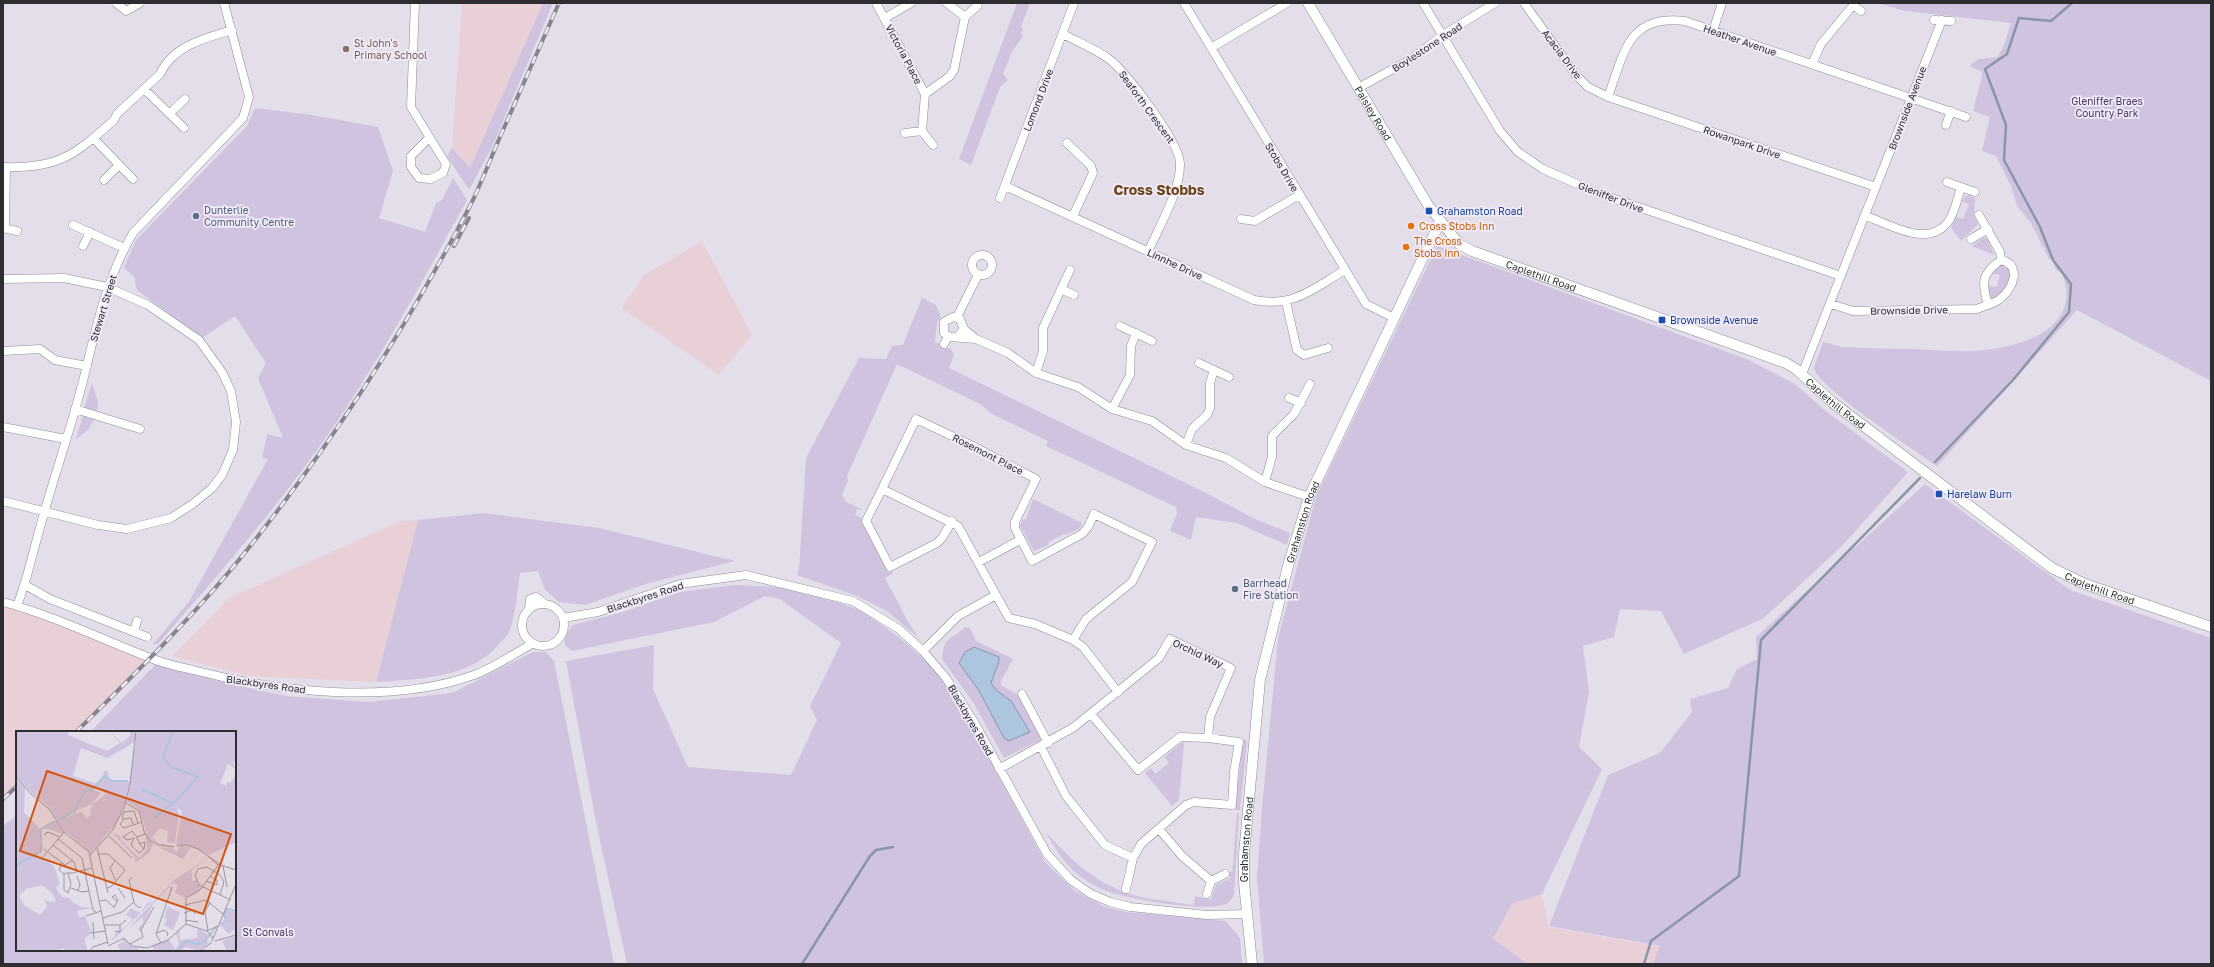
<svg xmlns="http://www.w3.org/2000/svg" width="2214" height="967" font-family="'Golos Text',sans-serif">
  <style>
    .industrial { fill: #e9d0d6 }
    .green { fill: #d0c3df }
    .water { fill: #adc5dd; stroke: #8797a9 }
    .lines { fill: none; stroke-linecap: round; stroke-linejoin: round }
    .stream { stroke: #8797a9; stroke-width: 2.5 }
    .minor-casing { stroke: #908a96; stroke-width: 9 }
    .major-casing { stroke: #908a96; stroke-width: 11 }
    .minor { stroke: #fff; stroke-width: 8 }
    .major { stroke: #fff; stroke-width: 10 }
    .rail-casing { stroke: #88848d; stroke-width: 4 }
    .rail { stroke: #f1ebf8; stroke-width: 2.5; stroke-dasharray: 8; stroke-linecap: butt }
    .education-dot { fill: #8d6e63; stroke: #f1ebf8; stroke-width: 1.5 }
    .transit-dot { fill: #1a4fb4; stroke: #f1ebf8; stroke-width: 1.5 }
    .service-dot { fill: #5c6f8a; stroke: #f1ebf8; stroke-width: 1.5 }
    .food-dot { fill: #e8710a; stroke: #f1ebf8; stroke-width: 1.5 }
    .labels { text-anchor: middle; dominant-baseline: central; stroke-width: 3.5; stroke-linejoin: round; paint-order: stroke }
    .street-label { font-size: 10px; fill: #2e2c31; stroke: #f1ebf8 }
    .education-label { font-size: 10px; fill: #785e54; stroke: #f1ebf8; text-anchor: start }
    .park-label { font-size: 10px; fill: #4c3761; stroke: #f1ebf8 }
    .service-label { font-size: 10px; fill: #4e5e75; stroke: #f1ebf8; text-anchor: start }
    .transit-label { font-size: 10px; fill: #164399; stroke: #f1ebf8; text-anchor: start }
    .food-label { font-size: 10px; fill: #c56008; stroke: #f1ebf8; text-anchor: start }
    .district-label { font-size: 14px; font-weight: bold; fill: #6c4417; stroke: #f1ebf8 }
    .inset-river { fill: none; stroke: #adc5dd; stroke-width: 2 }
    .inset-road { fill: none; stroke: #9b97a1; stroke-width: 1 }
    .view { fill: #d55410; fill-opacity: 0.15; stroke: #d55410; stroke-width: 2 }
    .inset-edge { fill: none; stroke: #2e2c31; stroke-width: 2 }
  </style>
  <rect width="100%" height="100%" fill="#e4deeb"/>
  <!-- industrial -->
  <path class="industrial" d="M462,3H543L470,168L452,148Z
    M702,241L752,335L719,375L622,308L644,275Z
    M418,520L376,682L249,676L172,656L229,598L401,521Z
    M3,602L153,659L74,732H17V785L3,798Z
    M1542,894L1549,927L1661,947L1653,964H1528L1493,940L1512,904Z"/>
  <!-- green -->
  <path class="green" d="M543,3H553L493,145L469,190L447,156L452,148L470,168Z
    M1017,3H1030L1021,27L1023,30L1020,33L1023,36L1012,52L1003,74L1008,80L1000,87L971,165L959,159Z
    M1877,3H2211V381L2077,310L1937,466C1916,451 1817,387 1814,368L1823,342L1842,347C1866,348 1890,349 1915,349C1935,350 1955,352 1975,351C2019,348 2084,330 2062,273L2056,270L2052,260L2049,259L2031,223L2017,206L2011,186L1996,156L1982,151L1990,117L1973,111L1982,76V72L1969,66L1979,59L1997,57L2003,48L2011,23L1905,11Z
    M255,108L312,115L378,127L393,171L379,218L425,232L436,203L442,200L453,178L467,200C425,277 383,354 334,426C281,503 219,574 158,644H153L188,603L268,459L262,458L267,434L283,438L258,378L266,363L235,316L202,338L137,290L134,277L124,267L136,240L247,126Z
    M1969,195L1975,198L1974,217L1978,224L1961,241L1951,228L1956,217L1963,219L1969,204L1962,201L1964,197Z
    M1983,238L1988,239L1994,255L1972,246Z
    M1437,246L1749,360L1795,384L1828,413L1908,472L1843,545L1764,618L1684,654L1661,611L1620,609L1614,637L1583,646L1589,692L1579,747L1602,769L1542,894L1512,904L1493,939L1528,964H1264L1257,878L1262,808L1278,638L1316,497Z
    M2003,266L2011,271C2012,280 2002,295 1993,299L1989,296V286L1997,287L2000,275L1992,273L1996,267Z
    M922,298L936,305L941,317L937,323L935,342L951,349L954,355L949,368L1204,492L1255,519L1290,533L1287,545L1237,523L1196,517L1191,540L1170,531L1177,513L1176,507L1046,446L1048,441L992,414L980,404L897,364L847,476L848,481L842,495L846,502L864,510L857,509L855,515L863,519L862,522L888,572L891,571L893,573L885,578L907,620L919,638L887,611L857,596L797,575L799,569L806,458L859,358L886,359L892,346L903,345Z
    M92,383L98,402L97,412L84,408Z
    M83,415L95,418L88,430L76,439Z
    M1925,484L2070,590L2211,638V964H1653L1660,946L1549,926L1608,775L1660,753L1692,712L1690,699L1728,688L1737,669L1757,659L1756,637Z
    M1033,499L1082,523L1080,528L1066,535L1064,534L1049,542L1048,545L1034,551L1020,526L1022,520L1026,519Z
    M484,513L599,528L735,561L649,583L585,605L559,602L545,590L538,571L520,573C517,593 516,612 510,630C508,635 504,639 500,643C470,679 420,679 376,682L418,520Z
    M735,585L778,587L824,597L862,611L900,638L935,669L967,717L1045,862L1075,891L1105,907L1127,912L1226,921L1240,938L1242,964H627L597,827L566,661L654,645L653,689L688,767L791,775L817,720L810,706L841,643L780,599L765,596L714,622L572,651L565,645L564,636L573,625L623,612L680,592Z
    M965,627L970,628L976,641L1013,659L1001,681V685L1018,695L1042,739L1004,758L973,702L942,659C945,634 948,643 965,627Z
    M533,652H546L554,661L614,964H3V826L17,815V950H235V732H90L156,664L218,681L286,696L369,702L452,693Z
    M1243,739L1247,741L1240,810H1235Z
    M1181,743H1184L1179,800L1172,806L1145,773L1151,768L1155,774L1169,763L1164,757Z
    M1237,813H1239L1234,895C1232,898 1229,903 1226,904C1207,912 1142,901 1120,895C1109,893 1096,887 1087,881C1068,869 1056,851 1046,832C1070,860 1097,884 1133,895C1152,900 1174,902 1194,905L1195,896L1211,900L1216,885L1231,878L1228,873L1233,871L1232,867L1233,866Z"/>
  <!-- water -->
  <path class="water" d="M974,647L999,657V661L991,683L996,690L1011,701L1030,732L1009,741L1004,738L978,689L959,663L965,652Z"/>
  <g class="lines">
    <!-- stream -->
    <path class="stream" d="M1935,462L2013,380L2069,312L2071,284L2053,260L2040,227L2004,160L2006,125L1985,69L2007,54L2019,18L2051,21L2072,3
      M802,964L870,856L876,850L893,847
      M1644,964L1651,941L1739,876L1761,640L1920,478"/>
    <defs>
      <path id="minor" d="M116,3L126,11L140,3
        M415,3L411,107L446,164L443,173L430,179L419,178L411,167V156L429,138
        M876,3L925,94L922,131L905,133
        M1184,3L1366,304L1394,318
        M1423,3L1500,131L1518,152L1543,169L1600,194L1841,276
        M1524,3L1576,75L1588,87L1608,97L1876,187
        M1853,5L1861,11
        M965,17L977,6
        M885,18L911,3
        M1934,20L1951,21
        M1713,31L1722,3
        M1063,34C1078,42 1095,49 1109,59C1127,72 1179,142 1180,163C1181,190 1159,227 1148,252
        M1211,48L1287,3
        M1812,64L1821,44L1855,3
        M1358,88L1408,61L1443,35L1495,3
        M144,89L184,128
        M925,94L950,76L954,70L965,17L947,3
        M1608,97C1624,53 1628,14 1685,21L1966,117
        M170,113L185,99
        M1946,125L1951,111
        M922,131L933,145
        M94,139L133,179
        M1067,143L1091,166L1093,173L1073,216
        M3,167C58,169 75,155 114,120L117,114L160,74C173,46 205,38 232,30
        M104,180L119,165
        M1947,182L1975,192
        M1005,186L1254,300C1293,308 1313,289 1345,270
        M1000,198L1074,3
        M1979,215L2000,252L2001,260
        M1866,216C1891,225 1931,250 1950,219C1955,210 1958,197 1961,187
        M1241,219L1255,221L1299,195
        M73,225L124,248
        M5,227L6,167
        M3,228L17,231
        M1971,239L1988,229
        M83,246L90,232
        M972 265a10 10 0 1 1 20 0a10 10 0 1 1-20 0Z
        M3,279L64,278L107,287L148,305L199,340L222,372L231,391L236,422L233,450L222,475L212,488L194,503L171,518L127,529L98,525L3,501
        M1061,289L1074,295
        M1286,302L1297,350L1304,355L1328,348
        M1831,304L1853,311L1977,309C1984,306 1994,304 2000,299C2013,289 2023,265 2001,260C1982,273 1981,283 1988,304
        M957,317L978,275
        M1120,326L1152,341
        M957,337L964,329L960,319L953,317L944,322V333L950,337L976,339L964,329
        M976,339L1008,353L1036,373L1078,387L1112,409L1152,421L1186,445L1226,458L1265,482L1309,497
        M944,344L948,337
        M3,351L40,349L55,360L87,366
        M1199,363L1229,377
        M1036,373L1043,351V328L1070,270
        M1802,374L1942,20
        M1289,398L1301,403
        M75,409L140,429
        M1112,409L1130,375L1131,346L1136,333
        M3,427L66,439
        M1186,445L1192,429L1207,415L1210,408V383L1214,370
        M1265,482L1272,457V436L1294,414L1310,384
        M882,489L866,521L890,567L937,543L942,538L952,521
        M979,562L1020,540
        M25,585L50,599L147,637
        M3,602C55,616 103,640 153,659C165,664 180,667 193,670C277,692 390,705 474,675C494,668 513,654 532,644
        M522 625a21 21 0 1 1 42 0a21 21 0 1 1-42 0Z
        M17,606C29,575 35,542 45,510C58,464 74,419 85,373C97,324 107,277 133,233L243,118L249,97L224,3
        M529,609L530,599L536,597L545,604
        M563,618L598,612L680,584L746,575L853,601L899,629L923,651L946,678L974,722L1047,854L1071,880L1091,894L1110,902L1130,907L1207,915L1247,914
        M134,632L137,621
        M1073,640L1083,647L1118,692
        M923,651L958,616L996,595L958,526L882,489L916,419L973,446L1036,479L1015,522V528L1032,561L1082,534L1088,527L1094,514L1152,542L1132,582L1086,619L1073,640L1035,624L1009,618L996,595
        M1022,694L1048,743
        M1091,714L1138,770L1180,737L1208,738
        M999,769L1074,727L1159,658L1170,639L1231,668L1210,717L1208,738L1239,742L1234,772L1232,805L1194,802L1186,805L1141,844L1133,858L1105,845L1066,796L1041,747
        M1159,829L1182,856L1211,881
        M1126,889L1133,858
        M1207,894L1211,881L1225,874"/>
      <g id="major">
        <path id="s1" d="M1308,3L1428,205L1459,244L1472,251L1786,363L1796,369L1832,402L2052,568L2085,584L2211,627"/>
        <path id="s2" d="M1252,964L1244,882V854L1260,680L1288,566L1309,497L1440,222"/>
      </g>
    </defs>
    <!-- minor casing -->
    <use href="#minor" class="minor-casing"/>
    <!-- major casing -->
    <use href="#major" class="major-casing"/>
    <!-- minor -->
    <use href="#minor" class="minor"/>
    <!-- major -->
    <use href="#major" class="major"/>
    <defs>
      <path id="rail" d="M454,246L469,218
        M76,732C137,672 198,612 251,545C335,439 408,325 470,206C481,184 490,160 500,137C520,92 539,48 559,3
        M3,799L17,786"/>
    </defs>
    <!-- rail casing -->
    <use href="#rail" class="rail-casing"/>
    <!-- rail -->
    <use href="#rail" class="rail"/>
  </g>
  <!-- markers -->
  <circle class="education-dot" cx="346" cy="49" r="4"/>
  <g class="transit-dot">
    <rect x="1425" y="207" width="8" height="8" rx="2"/>
    <rect x="1658" y="316" width="8" height="8" rx="2"/>
    <rect x="1935" y="490" width="8" height="8" rx="2"/>
  </g>
  <g class="service-dot">
    <circle cx="196" cy="216" r="4"/>
    <circle cx="1235" cy="589" r="4"/>
  </g>
  <g class="food-dot">
    <circle cx="1411" cy="226" r="4"/>
    <circle cx="1406" cy="247" r="4"/>
  </g>
  <g class="labels">
    <!-- street labels -->
    <g class="street-label">
      <text transform="translate(1740 40) rotate(19)">Heather Avenue</text>
      <text transform="translate(1427 47) rotate(-33)">Boylestone Road</text>
      <text transform="translate(904 54) rotate(62)">Victoria Place</text>
      <text transform="translate(1562 54) rotate(53)">Acacia Drive</text>
      <text transform="translate(1038 100) rotate(-69)">Lomond Drive</text>
      <text transform="translate(1147 107) rotate(54)">Seaforth Crescent</text>
      <text transform="translate(1907 108) rotate(-69)">Brownside Avenue</text>
      <text stroke="none"><textPath href="#s1" startOffset="128">Paisley Road</textPath></text>
      <text transform="translate(1742 142) rotate(19)">Rowanpark Drive</text>
      <text transform="translate(1282 167) rotate(59)">Stobs Drive</text>
      <text transform="translate(1611 197) rotate(21)">Gleniffer Drive</text>
      <text transform="translate(1175 264) rotate(25)">Linnhe Drive</text>
      <text stroke="none"><textPath href="#s1" startOffset="373">Caplethill Road</textPath></text>
      <text transform="translate(103 308) rotate(-73)">Stewart Street</text>
      <text transform="translate(1909 310) rotate(-1)">Brownside Drive</text>
      <text stroke="none"><textPath href="#s1" startOffset="697">Caplethill Road</textPath></text>
      <text transform="translate(988 454) rotate(27)">Rosemont Place</text>
      <text stroke="none"><textPath href="#s2" startOffset="449">Grahamston Road</textPath></text>
      <text stroke="none"><textPath href="#s1" startOffset="1021">Caplethill Road</textPath></text>
      <text transform="translate(645 597) rotate(-18)">Blackbyres Road</text>
      <text transform="translate(1198 653) rotate(25)">Orchid Way</text>
      <text transform="translate(266 684) rotate(8)">Blackbyres Road</text>
      <text transform="translate(971 720) rotate(60)">Blackbyres Road</text>
      <text stroke="none"><textPath href="#s2" startOffset="125">Grahamston Road</textPath></text>
    </g>
    <!-- education labels -->
    <g class="education-label">
      <text x="354" y="43">St John's<tspan x="354" dy="12">Primary School</tspan></text>
    </g>
    <!-- park labels -->
    <g class="park-label">
      <text x="2107" y="101">Gleniffer Braes<tspan x="2107" dy="12">Country Park</tspan></text>
      <text x="268" y="932">St Convals</text>
    </g>
    <!-- service labels -->
    <g class="service-label">
      <text x="204" y="210">Dunterlie<tspan x="204" dy="12">Community Centre</tspan></text>
      <text x="1243" y="583">Barrhead<tspan x="1243" dy="12">Fire Station</tspan></text>
    </g>
    <!-- transit labels -->
    <g class="transit-label">
      <text x="1437" y="211">Grahamston Road</text>
      <text x="1670" y="320">Brownside Avenue</text>
      <text x="1947" y="494">Harelaw Burn</text>
    </g>
    <!-- food labels -->
    <g class="food-label">
      <text x="1419" y="226">Cross Stobs Inn</text>
      <text x="1414" y="241">The Cross<tspan x="1414" dy="12">Stobs Inn</tspan></text>
    </g>
    <!-- district labels -->
    <g class="district-label">
      <text x="1159" y="189">Cross Stobbs</text>
    </g>
  </g>
  <!-- overview -->
  <g transform="translate(16 731)">
    <rect width="220" height="220" fill="#e4deeb"/>
    <path d="M0,0H52V4L91,20L104,12L93,0L106,12L114,5V0H120L119,9L114,14L91,27L65,17L57,45L81,53L87,46L88,40H92V47L96,50H114L108,75L99,94L75,122L49,100L42,90L59,82L66,81L70,87L74,85L76,74L90,63L79,55L77,58L85,62L76,73L41,88L32,75L17,63L0,44ZM121,0H220V28L217,32L220,38L212,33L204,52L211,55V50L214,52L220,44V111L193,124L176,115L160,114L166,80L163,77L161,79L163,82L159,112L151,111L152,100L144,97L136,106L141,112L158,115L143,114L133,108L123,79L111,70ZM0,46L9,57L8,81L24,98L40,89L47,100L46,103L33,98H25L27,118L21,124L38,135L44,153L40,157L46,166L54,167L55,170L65,176L76,177L61,180L63,186L69,185L76,202L69,207L71,220H50L47,217L41,220H0ZM26,154L36,162L40,170L35,171L29,169L31,176L24,184L8,174L3,165L10,158ZM96,101L105,106L104,108L123,127L131,118L129,104L137,113L133,122L119,132V126ZM165,115L175,116L167,128L142,116L156,117L160,121ZM193,126L176,139V150L180,149L184,155L183,159L169,167L159,162L162,154L158,152L154,154V158L153,156L137,173L124,201L122,198L127,192V186L111,199L158,149ZM137,170L97,209L93,208L92,206L95,208L99,206V202L105,200V197L108,198L117,188L110,184L115,177L124,182L132,172ZM152,175L164,182L157,199L148,194L151,188L148,186ZM212,179L220,181V198L212,203L204,193L210,188L209,184ZM182,197L193,205L190,209L193,212L184,220L169,216L165,220H139L136,215L153,208L159,219L163,213L160,201L163,198L164,209L181,207ZM220,205V220H211L206,210ZM106,208L111,209L116,216L122,217V220H105L101,214L107,211Z" fill="#d0c3df" fill-rule="evenodd"/>
    <path class="inset-river" d="M125,58L157,72M137,88L159,71L182,46L155,36L147,26L157,0M42,89L59,80L68,61L77,58L88,45L96,50H112M0,134L25,121V98L39,90M204,194L210,189L208,184L211,178L220,180M162,220L170,210L182,213L189,210L200,196"/>
    <path class="inset-road" d="M0,45L15,63L33,78L49,102L73,121L92,213M110,72L123,80L128,100L133,109L142,114L158,116M108,88L115,87L117,93M122,92L118,80L108,81L106,87L108,88L104,93L108,97L126,91M31,101L28,104L32,101L44,106M93,105L116,127M121,106L116,100L107,106L111,109L118,107L115,114L123,122L128,118L123,112L121,106L129,103M42,108L66,127L77,179L80,181M123,113L129,111L128,118M37,114L58,131L61,141M161,115L171,114L182,118L205,134L220,139M81,117L92,162M28,118L49,134L57,129M83,123H92L109,139M74,124L96,100L108,77L114,53L120,0M27,126L48,101M193,126L202,134M99,130L94,137L100,150M46,132L43,139L48,143M207,135L211,156M52,142L55,153L52,162L48,159V143L51,142H58L60,141L76,137M61,145L64,154L62,159M116,146L113,149L118,172L123,177L125,175M190,150L201,154V149L194,145M55,157L66,161L73,160M91,157L96,155L109,139M102,157L109,167M204,164L208,151L204,144L191,136L182,138L179,144L183,154L215,169M84,170L90,169L99,177M169,174L190,169L207,183M98,176L102,169L99,164L96,166L101,170M168,182L177,179L179,183M70,185L85,180M87,187L106,181L118,171M169,189L182,191M77,191L78,208M170,193V167L184,159L203,133M89,194H104L110,189M99,200L104,201V194M191,200L202,195M192,200L189,181L194,171M75,202L89,200M141,202L148,199L152,202L151,205M196,210L220,153M199,210L220,204M145,212L140,203L156,156L155,160M114,213L127,206L125,199L138,176M92,215L108,207L116,215L131,217L152,209L170,193L191,200L197,207M74,220L77,216L92,211M185,220L196,211"/>
    <path class="view" d="M31,40L215,103L187,183L4,120Z"/>
    <rect width="220" height="220" class="inset-edge"/>
  </g>
  <!-- border -->
  <rect width="2214" height="967" fill="none" stroke="#2e2c31" stroke-width="8"/>
</svg>
